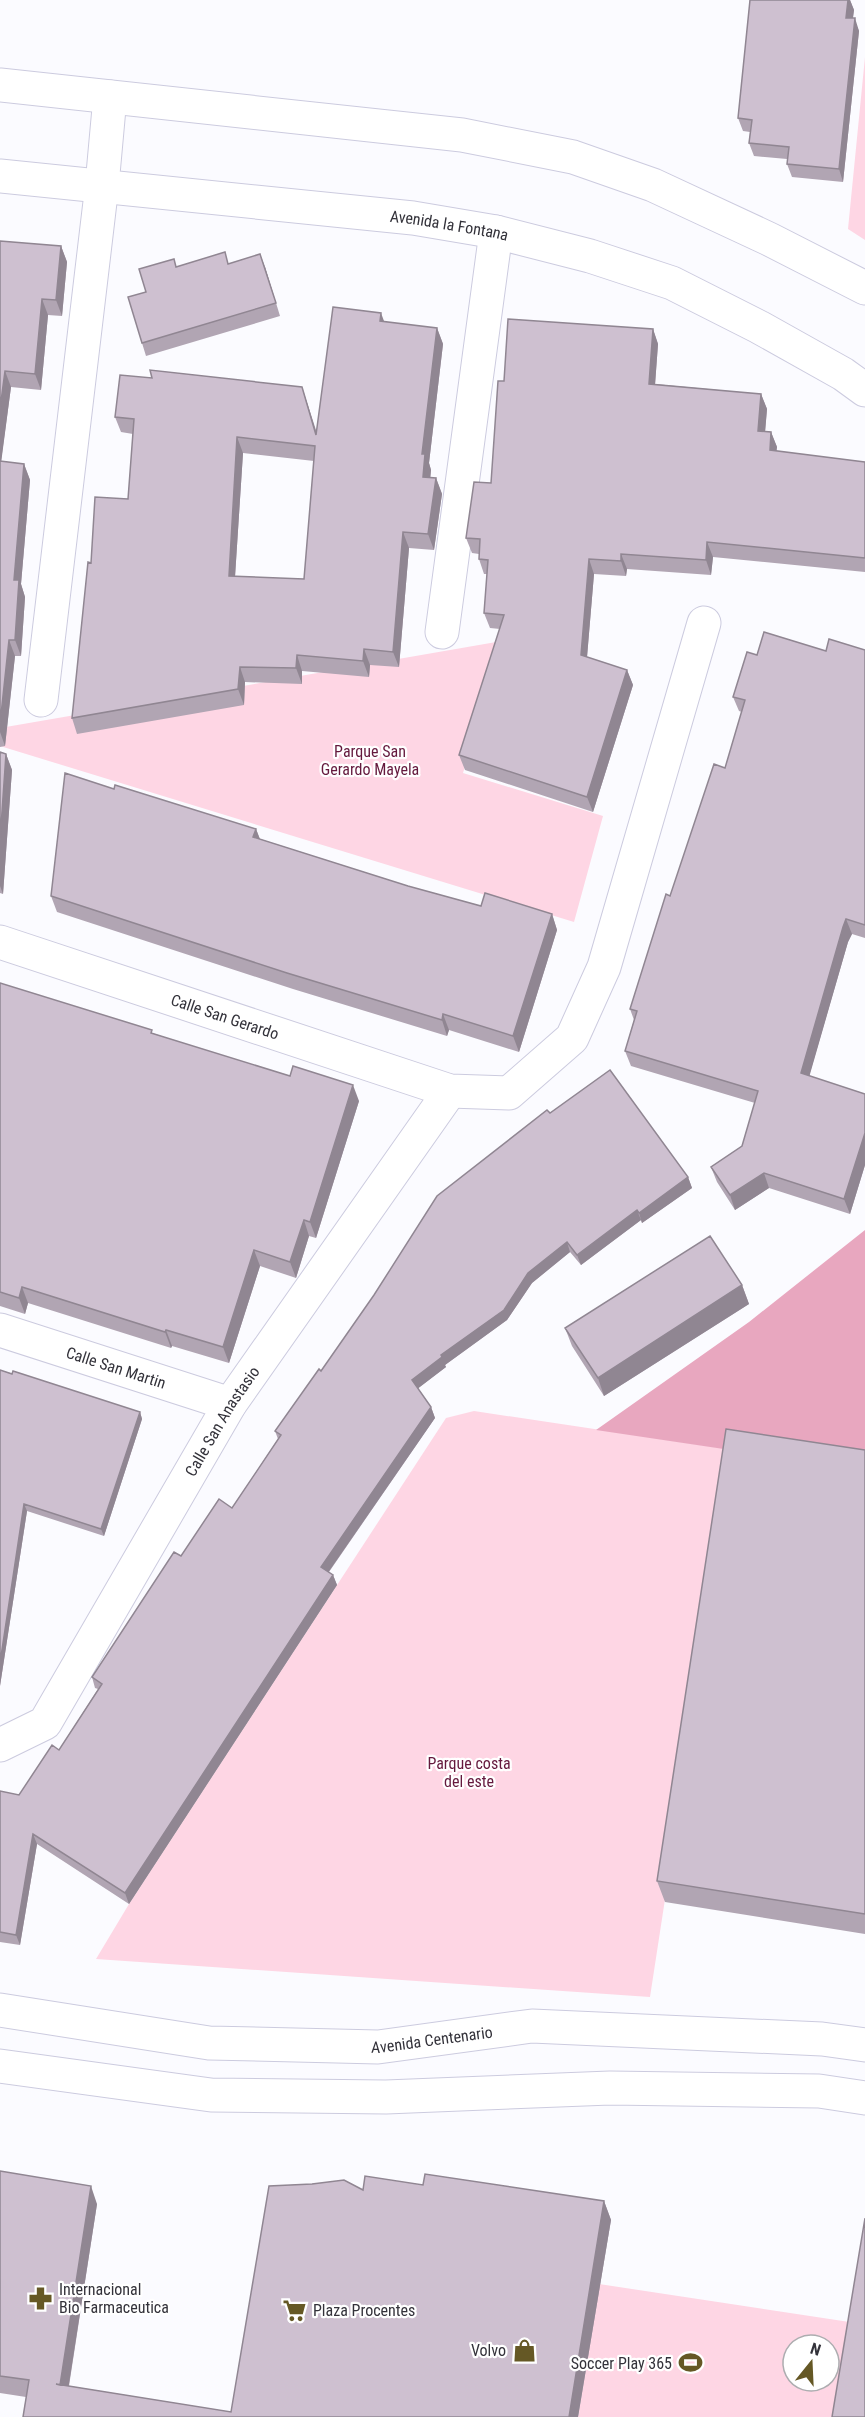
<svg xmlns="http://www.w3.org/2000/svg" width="865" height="2417" font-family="'Roboto Condensed',sans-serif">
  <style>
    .green { fill: #fed6e4; fill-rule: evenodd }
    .forest { fill: #e8a7bf }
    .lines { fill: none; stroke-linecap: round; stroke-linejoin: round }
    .minor-casing { stroke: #cccbdf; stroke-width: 35 }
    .secondary-casing { stroke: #cccbdf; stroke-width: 35 }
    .minor { stroke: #fff; stroke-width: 33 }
    .secondary { stroke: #fff; stroke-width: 33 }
    .wall { fill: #b1a5b3; fill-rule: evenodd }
    .shaded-wall { fill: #908692 }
    .building { fill: #cec0d0; stroke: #908692; stroke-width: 1.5; fill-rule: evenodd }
    .labels { text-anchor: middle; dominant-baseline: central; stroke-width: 4.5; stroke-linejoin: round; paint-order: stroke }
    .street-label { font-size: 16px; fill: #33323a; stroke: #fff }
    .park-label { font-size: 16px; fill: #64193d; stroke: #fff }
    .poi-label { font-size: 16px; fill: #33323a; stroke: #fff; text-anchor: start }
  </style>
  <rect width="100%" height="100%" fill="#fbfbff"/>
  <!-- green -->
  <path class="green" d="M865,57V240L848,229Z
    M502,641L463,773L603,816L574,922L0,746V728Z
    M474,1411L734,1450L650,1997L96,1959L129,1904L446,1418Z
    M599,2284L856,2323L841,2417H578ZM793,2345H829V2381H793Z"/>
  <!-- forest -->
  <path class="forest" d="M865,1230V1470L596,1430L749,1322Z"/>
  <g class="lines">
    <defs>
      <g id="minor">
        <path d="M0,85L462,135L573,157L653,185L769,239L865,288"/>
        <path id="s1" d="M0,176L413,218L496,232L590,256L672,283L759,327L843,374L865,390"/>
        <path d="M442,632L496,232"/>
        <path d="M41,700L102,185L110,97"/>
        <path id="s2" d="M0,942L450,1091L509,1093L572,1038L604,967L704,623"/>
        <path id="s3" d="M0,1330L230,1404"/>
        <path id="s4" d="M0,1745L45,1723L230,1404L450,1091"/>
      </g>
      <g id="secondary">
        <path id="s5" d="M0,2010L209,2043L378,2047L532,2026L822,2039L865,2045"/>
        <path d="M0,2066L211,2095L386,2097L610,2088L819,2091L865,2098"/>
      </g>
    </defs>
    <!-- minor casing -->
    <use href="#minor" class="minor-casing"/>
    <!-- secondary casing -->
    <use href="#secondary" class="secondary-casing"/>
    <!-- minor -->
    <use href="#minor" class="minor"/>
    <!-- secondary -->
    <use href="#secondary" class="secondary"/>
  </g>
  <!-- wall -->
  <path class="wall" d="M750,0H850L854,10L853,18L859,31L843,182L792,177L787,164V159L754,156L749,143L750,132L743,131L738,118Z
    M0,241L61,246L67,262L62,316L48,315L41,390L11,387L1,461L24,464L30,480L21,584L25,597L21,656H15L5,746L0,747Z
    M229,264L265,267L280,316L146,356L142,343L177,267Z
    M384,322L437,328L443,344L429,463L431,470L430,478H436L442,494L434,550L409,548L399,667L370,665L369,677L302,671V684L245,682L244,705L77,734L72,718L91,563L128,499L133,434L121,432L115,417L152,378L302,387L317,433ZM243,453L314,461L304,579L235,577Z
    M653,329L658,344L655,384L761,394L767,409L765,431L771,432L777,447L776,451L865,462V572L713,557L711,575L627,569L626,576L594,574L587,657L627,670L633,685L593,812L465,770L459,755L500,629L490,628L484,613L487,574H484L479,559V554L472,553L466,538L491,483L504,381Z
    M865,650V938L852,934L848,942L809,1076L865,1094V1165L850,1214L769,1188L735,1210L717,1182L711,1167L742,1146L755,1103L631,1066L625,1051L634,1020L630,1009L670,896L725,768L742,712L739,711L733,697L757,655L826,651Z
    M0,752L6,754L12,770L3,894L0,893Z
    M114,789L256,829L260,839L408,886L481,906L552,914L557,930L519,1052L449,1030L447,1036L293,989L57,912L51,896Z
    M0,983L359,1101L316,1238L309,1236L296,1278L260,1266L229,1363L172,1346L171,1348L28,1303L25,1314L0,1306Z
    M550,1113L688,1177L692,1188L642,1223L641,1220L581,1265L570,1252L532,1283L507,1320L445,1365L446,1367L418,1388L431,1407L435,1418L329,1572L333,1575L337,1585L129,1904L37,1844L20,1945L0,1942V1791L19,1795L59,1750L98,1689L95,1688L92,1677L181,1556L232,1508L278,1439L275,1431L321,1371Z
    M742,1285L749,1304L604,1396L572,1346L565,1328Z
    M0,1370L140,1412L142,1419L104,1536L27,1511L0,1686Z
    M865,1450V1934L665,1902L657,1881Z
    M0,2171L97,2204L69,2386L231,2412L363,2190L423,2185L604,2201L611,2220L578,2417H23L26,2397L0,2393Z"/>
  <!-- shaded-wall -->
  <path class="shaded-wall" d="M848,0H850L854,10L851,31L846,18Z
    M855,18L859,31L843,182L839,169Z
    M61,246L67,262L62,316L56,300Z
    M260,254L265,267L280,316L276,303Z
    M42,299L48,315L41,390L35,374Z
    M381,313L387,329L380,321Z
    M437,328L443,344L429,463L431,470L429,493L423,477L422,454Z
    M653,329L658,344L654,399L649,384Z
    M5,371L11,387L0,471V409Z
    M302,387L322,451L316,435Z
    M761,394L767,409L764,445L758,431Z
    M771,432L777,447L775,465L770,450Z
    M237,437L243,453L234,592L229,576Z
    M24,464L30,480L21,584L25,597L21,656L15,640L14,580Z
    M436,478L442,494L434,550L428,534Z
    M403,532L409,548L399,667L393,652Z
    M707,542L713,557L711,575L706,560Z
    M621,554L627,569L626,576L621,561Z
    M589,559L594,574L586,669L581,655Z
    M9,640L15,656L5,746L0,732V724Z
    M364,649L370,665L369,677L363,661Z
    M297,655L302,671V684L296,668Z
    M240,667L245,682L244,705L238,689Z
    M627,670L633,685L593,812L587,797Z
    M6,754L12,770L3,894L0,886V841Z
    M256,829L262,845L253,837Z
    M552,914L557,930L519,1052L513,1036Z
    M846,919L852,934L848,942L806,1088L801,1073L843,927Z
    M443,1014L449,1030L447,1036L442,1020Z
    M353,1085L359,1101L316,1238L310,1222Z
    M865,1133V1165L850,1214L844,1199Z
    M764,1173L769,1188L735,1210L730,1195Z
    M688,1177L692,1188L642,1223L639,1213Z
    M637,1210L641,1220L581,1265L577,1255Z
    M304,1220L309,1236L296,1278L290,1262Z
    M567,1242L570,1252L532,1283L507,1320L445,1365L446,1367L416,1390L412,1380L528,1273Z
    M254,1250L260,1266L229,1363L223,1347Z
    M742,1285L749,1304L604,1396L598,1378Z
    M22,1287L28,1303L25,1314L19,1298Z
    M166,1330L172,1346L171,1348L165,1332Z
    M431,1407L435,1418L325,1577L321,1567Z
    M140,1412L142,1419L104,1536L101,1529Z
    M24,1504L27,1511L0,1686V1663Z
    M333,1575L337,1585L129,1904L125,1893Z
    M33,1834L37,1844L20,1945L16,1935Z
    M91,2186L97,2204L66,2403L60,2385Z
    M604,2201L611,2220L578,2417H569Z"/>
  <!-- building -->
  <path class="building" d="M750,0H848L846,18H855L839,169L787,164L789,147L749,143L752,120L738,118Z
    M0,241L61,246L56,300L42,299L35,374L5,371L0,409Z
    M225,252L228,264L260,254L276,303L142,343L128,297L146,292L139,269L174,259L176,267Z
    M333,307L381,313L380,321L437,328L422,454H425L423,477L436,478L428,534L403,532L393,652L364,649L363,661L297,655L296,668L240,667L238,689L72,718L88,562L91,563L95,497L128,499L134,419L115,417L120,375L152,378L150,370L302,387L316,435ZM237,437L315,446L304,579L229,576Z
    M508,319L653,329L649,384L761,394L758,431L771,432L770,450L865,462V558L707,542L706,560L621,554V561L589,559L581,655L627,670L587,797L459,755L504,615L484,613L488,560L479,559L480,539L466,538L474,482L491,483L498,381H504Z
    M0,461L24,464L14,580H19L15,640H9L0,724Z
    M764,632L826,651L829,639L865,650V925L846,919L843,927L801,1073L865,1094V1133L844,1199L764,1173L730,1195L711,1167L742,1146L758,1091L625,1051L637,1011L630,1009L666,894L670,896L714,764L725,768L745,700L733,697L747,652L757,655Z
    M0,752L6,754L0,841Z
    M65,773L114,789L115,785L256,829L253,837L408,886L481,906L485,893L552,914L513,1036L443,1014L442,1020L287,973L51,896Z
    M0,983L152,1030L151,1033L290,1076L293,1066L353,1085L310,1222L304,1220L290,1262L254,1250L223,1347L166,1330L165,1332L22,1287L19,1298L0,1292Z
    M610,1070L688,1177L639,1213L637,1210L577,1255L567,1242L528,1273L504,1310L441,1355L442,1357L412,1380L431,1407L321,1567L333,1575L125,1893L33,1834L16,1935L0,1932V1791L19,1795L52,1745L59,1750L102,1684L92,1677L174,1552L181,1556L219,1499L232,1508L281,1435L275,1431L319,1369L321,1371L374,1295L437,1196L547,1110L550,1113Z
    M710,1236L742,1285L598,1378L565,1328Z
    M0,1370L12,1374L13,1371L140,1412L101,1529L24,1504L0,1663Z
    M726,1429L865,1450V1914L657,1881Z
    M0,2171L91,2186L60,2385L56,2384L231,2412L269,2186L312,2184L344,2180L363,2190L365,2176L423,2185L425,2174L604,2201L569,2417H23L29,2380L0,2376Z
    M865,2218V2417H832Z"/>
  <!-- icons -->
  <defs>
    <symbol id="pharmacy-bare" viewBox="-9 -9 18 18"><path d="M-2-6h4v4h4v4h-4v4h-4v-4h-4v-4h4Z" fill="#655825" stroke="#fff" stroke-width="2.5" paint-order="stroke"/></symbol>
    <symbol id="supermarket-bare" viewBox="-9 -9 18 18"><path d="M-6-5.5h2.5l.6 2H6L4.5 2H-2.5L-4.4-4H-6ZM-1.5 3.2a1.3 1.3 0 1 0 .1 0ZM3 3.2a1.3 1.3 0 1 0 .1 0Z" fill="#655825" stroke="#fff" stroke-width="2.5" paint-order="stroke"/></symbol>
    <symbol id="shop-bare" viewBox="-9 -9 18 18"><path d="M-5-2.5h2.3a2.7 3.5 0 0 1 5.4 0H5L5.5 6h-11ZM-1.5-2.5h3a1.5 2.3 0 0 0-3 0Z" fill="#655825" stroke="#fff" stroke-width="2.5" paint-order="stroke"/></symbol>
    <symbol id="stadium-bare" viewBox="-9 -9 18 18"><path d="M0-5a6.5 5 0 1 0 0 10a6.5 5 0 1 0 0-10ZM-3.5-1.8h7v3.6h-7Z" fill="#655825" stroke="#fff" stroke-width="2.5" paint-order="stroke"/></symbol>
  </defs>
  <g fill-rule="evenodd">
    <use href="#pharmacy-bare" x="24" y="2282" width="33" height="33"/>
    <use href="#supermarket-bare" x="278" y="2294" width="33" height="33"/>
    <use href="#shop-bare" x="508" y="2334" width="33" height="33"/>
    <use href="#stadium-bare" x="674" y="2346" width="33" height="33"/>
  </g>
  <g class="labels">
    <!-- street labels -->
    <g class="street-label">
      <text stroke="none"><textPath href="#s1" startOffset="452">Avenida la Fontana</textPath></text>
      <text stroke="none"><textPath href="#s2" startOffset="237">Calle San Gerardo</textPath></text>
      <text stroke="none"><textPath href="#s3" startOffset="122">Calle San Martin</textPath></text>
      <text stroke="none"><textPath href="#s4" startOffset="400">Calle San Anastasio</textPath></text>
      <text stroke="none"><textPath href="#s5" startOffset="435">Avenida Centenario</textPath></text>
    </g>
    <!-- park labels -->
    <g class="park-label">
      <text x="370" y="751">Parque San<tspan x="370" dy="18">Gerardo Mayela</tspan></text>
      <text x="469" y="1763">Parque costa<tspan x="469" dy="18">del este</tspan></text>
    </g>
    <!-- poi labels -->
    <g class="poi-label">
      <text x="59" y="2289">Internacional<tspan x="59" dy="18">Bio Farmaceutica</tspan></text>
      <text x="313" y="2310">Plaza Procentes</text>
      <text x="506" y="2350" text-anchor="end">Volvo</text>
      <text x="672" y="2363" text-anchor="end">Soccer Play 365</text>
    </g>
  </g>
  <!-- north arrow -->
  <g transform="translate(811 2363) rotate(18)"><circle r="28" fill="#ffffff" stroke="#adadb0" stroke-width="1.5"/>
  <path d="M0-4.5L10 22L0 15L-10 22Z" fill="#655825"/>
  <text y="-9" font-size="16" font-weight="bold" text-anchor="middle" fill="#33323a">N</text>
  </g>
</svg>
